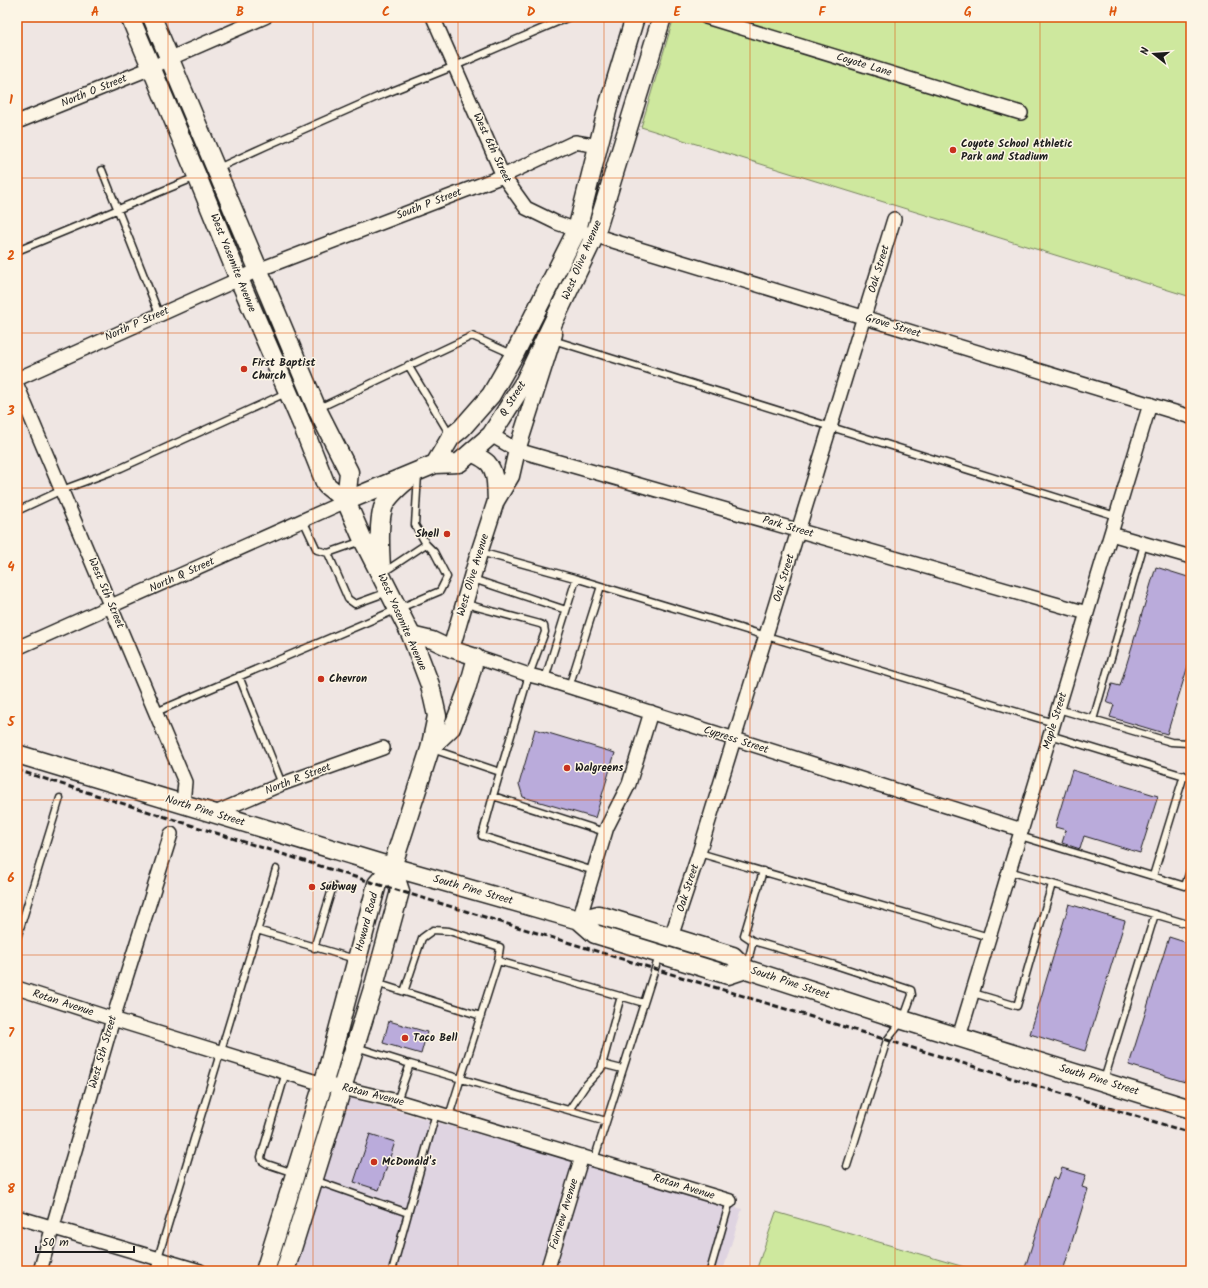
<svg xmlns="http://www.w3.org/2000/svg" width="1208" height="1288" font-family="Kalam,sans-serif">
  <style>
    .built { fill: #dfd4e1 }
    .green { fill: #cee89e; stroke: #75825d }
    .building { fill: #baabdb; stroke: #1c1c1c }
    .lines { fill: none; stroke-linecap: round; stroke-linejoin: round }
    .service-casing { stroke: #1c1c1c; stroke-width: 9 }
    .minor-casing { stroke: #1c1c1c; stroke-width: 16 }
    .tertiary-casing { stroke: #1c1c1c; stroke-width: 19 }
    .secondary-casing { stroke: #1c1c1c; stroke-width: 21 }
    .service { stroke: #fcf5e5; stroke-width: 6 }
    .minor { stroke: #fcf5e5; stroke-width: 13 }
    .tertiary { stroke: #fcf5e5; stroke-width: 16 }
    .secondary { stroke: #fcf5e5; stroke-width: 18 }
    .rail { stroke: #1c1c1c; stroke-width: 3; stroke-dasharray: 6 3; stroke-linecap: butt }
    .grid { fill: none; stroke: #de560d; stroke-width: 1; stroke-opacity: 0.55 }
    .poi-dot { fill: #c8321e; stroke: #fcf5e5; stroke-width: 1.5 }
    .labels { text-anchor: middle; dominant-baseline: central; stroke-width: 3; stroke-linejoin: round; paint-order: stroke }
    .street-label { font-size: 11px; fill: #1c1c1c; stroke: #fcf5e5 }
    .poi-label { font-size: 11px; font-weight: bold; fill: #1c1c1c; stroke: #fcf5e5; text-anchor: start }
    .neatline { fill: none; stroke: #de560d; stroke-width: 1.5 }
    .grid-label { font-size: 13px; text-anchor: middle; font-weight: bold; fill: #de560d }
  </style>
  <rect width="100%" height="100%" fill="#efe6e3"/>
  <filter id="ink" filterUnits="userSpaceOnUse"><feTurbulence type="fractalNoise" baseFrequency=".025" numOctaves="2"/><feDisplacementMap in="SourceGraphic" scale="8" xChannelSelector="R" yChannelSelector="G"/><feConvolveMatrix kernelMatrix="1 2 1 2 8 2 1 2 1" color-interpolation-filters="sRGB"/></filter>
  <g filter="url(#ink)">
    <!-- built -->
    <path class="built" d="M344,1096L742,1209L723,1271H289Z"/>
    <!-- green -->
    <path class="green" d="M674,17H1191V297L641,127Z
      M776,1212L978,1271H756Z"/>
    <!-- building -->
    <path class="building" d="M1156,567L1191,578V656L1167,734L1110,717L1114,705L1106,702L1112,684L1120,686Z
      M535,729L615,753L595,818L523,797L519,784Z
      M1072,770L1158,796L1140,853L1084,836L1080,849L1062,843L1066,830L1055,827Z
      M1069,904L1125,921L1085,1051L1030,1034Z
      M1169,937L1191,944V1063L1185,1082L1129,1065Z
      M389,1021L427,1032L421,1054L383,1043Z
      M370,1134L395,1142L379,1190L354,1182Z
      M1062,1168L1086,1175L1082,1187L1088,1189L1063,1271H1024L1053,1178L1058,1179Z"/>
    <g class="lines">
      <defs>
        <path id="service" d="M218,168L266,146L377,97L455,66L569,17
          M102,170L159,314
          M17,251L196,177
          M553,340L1116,516
          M408,365L450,435
          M319,408L472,336L512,354
          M17,511L62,490L121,468L286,393
          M303,520L317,550L328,553L362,541
          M480,552L578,579L1054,723
          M328,553L348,599L355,604L388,592
          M384,572L426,544
          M473,579L566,610
          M466,604L540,624L544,626L545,632L529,675L493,796L605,832
          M239,676L282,784
          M545,679L576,579
          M569,687L601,586
          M1058,709L1171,742L1188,743L1191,734
          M156,712L440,591L447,577L434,552L426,544L415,525L418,474
          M1093,720L1144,544
          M1050,735L1191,778
          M432,749L500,772
          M493,796L482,836L594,871
          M1020,836L1185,886L1191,868
          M699,853L989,937
          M1009,871L1191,925
          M1153,876L1184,775
          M257,930L355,959
          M17,938L60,798
          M753,941L835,965L911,990L912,995L903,1020L887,1040L847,1166
          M314,948L333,886
          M747,965L753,941L744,935L763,871
          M376,983L481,1016
          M404,992L422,938L433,930L449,931L500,947L498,961
          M973,993L1017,1006L1052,884
          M356,1047L410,1064
          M602,1064L622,1069
          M286,1072L261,1157L262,1161L267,1164L294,1173
          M1104,1080L1155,914
          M397,1101L410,1064L606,1121
          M569,1110L586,1085L601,1069L621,996
          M449,1116L498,961L644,1003
          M594,1160L659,956
          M314,1180L408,1213
          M154,1271L276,869
          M392,1271L436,1113
          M710,1271L730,1201"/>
        <path id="minor" d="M433,17L503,176L526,208L557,223L577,230L1191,417
          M706,17L1021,113
          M17,122L151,68L171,58L265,17
          M17,379L239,279L258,270L503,176L575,142L599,146
          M17,385L185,782L183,804
          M491,435L517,450L1087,613
          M1111,534L1191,557
          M17,648L346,501
          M476,657L529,675L545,679L1022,830
          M215,813L282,784L383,748
          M579,920L607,827L629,784L651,712
          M671,937L699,853L894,219
          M17,988L113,1019L313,1081L397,1101L730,1201
          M959,1037L1150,404
          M17,1217L200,1271
          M40,1271L113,1019L171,834
          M547,1271L582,1156"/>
        <path id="tertiary" d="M472,453C477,456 484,459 488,463C497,473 495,489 496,501
          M411,635L432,640L451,649L476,657L468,686L452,728L430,749
          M451,649L479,553L496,501L511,476L517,450L554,334"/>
        <path id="secondary" d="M130,17L197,176L239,279L301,422L326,485L346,501
          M152,17L317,409L349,472L346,501L363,540L411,635L430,685L437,716L430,749L392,867L377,884L328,1068L265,1271
          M435,464L451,437L462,428L491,395L514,355L577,230L608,107L635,17
          M346,501L435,464L459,463L491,435L525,381L595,235L662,17
          M381,568C380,550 378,524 383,508C386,497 400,486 408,479
          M17,754L392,867L579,920L595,934L728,975L746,969L903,1020L1191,1109
          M579,920L599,915L733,956L746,969
          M285,1271L375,982L400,891L392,867"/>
      </defs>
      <!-- service casing -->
      <use href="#service" class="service-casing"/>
      <!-- minor casing -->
      <use href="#minor" class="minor-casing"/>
      <!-- tertiary casing -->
      <use href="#tertiary" class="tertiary-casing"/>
      <!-- secondary casing -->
      <use href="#secondary" class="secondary-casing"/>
      <!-- service -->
      <use href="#service" class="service"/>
      <!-- minor -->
      <use href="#minor" class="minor"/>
      <!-- tertiary -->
      <use href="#tertiary" class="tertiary"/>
      <!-- secondary -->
      <use href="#secondary" class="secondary"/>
      <!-- rail -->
      <path class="rail" d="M17,770L377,884L1191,1133"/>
    </g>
  </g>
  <!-- grid -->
  <path class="grid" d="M168,17V1271M313,17V1271M458,17V1271M604,17V1271M750,17V1271M895,17V1271M1040,17V1271M17,178H1191M17,333H1191M17,488H1191M17,644H1191M17,800H1191M17,955H1191M17,1110H1191"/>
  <!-- markers -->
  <g class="poi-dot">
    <circle cx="953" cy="150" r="4"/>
    <circle cx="244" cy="369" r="4"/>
    <circle cx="447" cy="534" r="4"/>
    <circle cx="321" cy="679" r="4"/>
    <circle cx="567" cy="768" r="4"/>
    <circle cx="312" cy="887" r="4"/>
    <circle cx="405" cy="1038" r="4"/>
    <circle cx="374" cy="1162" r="4"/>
  </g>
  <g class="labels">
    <!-- street labels -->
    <g class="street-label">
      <text transform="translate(864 65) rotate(17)">Coyote Lane</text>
      <text transform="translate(94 91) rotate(-22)">North O Street</text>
      <text transform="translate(492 148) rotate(65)">West 6th Street</text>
      <text transform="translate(429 204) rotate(-21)">South P Street</text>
      <text transform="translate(582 260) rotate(-67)">West Olive Avenue</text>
      <text transform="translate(233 263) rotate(68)">West Yosemite Avenue</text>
      <text transform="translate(879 269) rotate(-73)">Oak Street</text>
      <text transform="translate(137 324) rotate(-24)">North P Street</text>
      <text transform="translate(893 326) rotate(17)">Grove Street</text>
      <text transform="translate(513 399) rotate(-58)">Q Street</text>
      <text transform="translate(788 527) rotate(16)">Park Street</text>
      <text transform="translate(182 575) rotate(-24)">North Q Street</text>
      <text transform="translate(473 575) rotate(-73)">West Olive Avenue</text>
      <text transform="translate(784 578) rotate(-73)">Oak Street</text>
      <text transform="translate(106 593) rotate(67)">West 5th Street</text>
      <text transform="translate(402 622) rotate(66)">West Yosemite Avenue</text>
      <text transform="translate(1055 721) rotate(-73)">Maple Street</text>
      <text transform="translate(736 740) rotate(18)">Cypress Street</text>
      <text transform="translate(298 779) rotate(-21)">North R Street</text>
      <text transform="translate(205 811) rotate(17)">North Pine Street</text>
      <text transform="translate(688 888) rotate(-72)">Oak Street</text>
      <text transform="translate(473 890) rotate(16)">South Pine Street</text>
      <text transform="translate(367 922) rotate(-75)">Howard Road</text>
      <text transform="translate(790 983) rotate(18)">South Pine Street</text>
      <text transform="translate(63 1003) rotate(18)">Rotan Avenue</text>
      <text transform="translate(103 1052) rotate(-74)">West 5th Street</text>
      <text transform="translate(1099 1080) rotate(17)">South Pine Street</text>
      <text transform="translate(373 1095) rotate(14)">Rotan Avenue</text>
      <text transform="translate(684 1187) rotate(17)">Rotan Avenue</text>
      <text transform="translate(564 1214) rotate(-73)">Fairview Avenue</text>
    </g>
    <!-- poi labels -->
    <g class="poi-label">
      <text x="961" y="144">Coyote School Athletic<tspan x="961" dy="13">Park and Stadium</tspan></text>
      <text x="252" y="363">First Baptist<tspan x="252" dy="13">Church</tspan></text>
      <text x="439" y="534" text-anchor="end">Shell</text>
      <text x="329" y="679">Chevron</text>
      <text x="575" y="768">Walgreens</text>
      <text x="320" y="887">Subway</text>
      <text x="413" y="1038">Taco Bell</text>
      <text x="382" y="1162">McDonald's</text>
    </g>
  </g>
  <!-- margin -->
  <rect width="1208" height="1288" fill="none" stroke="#fcf5e5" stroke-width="44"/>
  <!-- north arrow -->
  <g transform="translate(1154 54) rotate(287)" stroke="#fcf5e5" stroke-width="3" paint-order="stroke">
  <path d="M0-3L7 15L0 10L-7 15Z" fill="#1c1c1c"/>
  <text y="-6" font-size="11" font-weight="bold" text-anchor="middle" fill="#1c1c1c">N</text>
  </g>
  <!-- scale -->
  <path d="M36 1246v6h98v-6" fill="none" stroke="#1c1c1c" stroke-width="2"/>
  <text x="42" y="1246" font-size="12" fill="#1c1c1c" stroke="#fcf5e5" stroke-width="3" paint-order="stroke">50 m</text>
  <rect x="22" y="22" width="1164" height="1244" class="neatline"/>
  <g class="grid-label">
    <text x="95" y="16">A</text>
    <text x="240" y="16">B</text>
    <text x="386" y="16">C</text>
    <text x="531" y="16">D</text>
    <text x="677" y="16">E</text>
    <text x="822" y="16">F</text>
    <text x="968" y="16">G</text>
    <text x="1113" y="16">H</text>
    <text x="11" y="104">1</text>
    <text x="11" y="260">2</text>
    <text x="11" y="415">3</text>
    <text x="11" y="571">4</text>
    <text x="11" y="726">5</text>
    <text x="11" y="882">6</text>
    <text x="11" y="1037">7</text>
    <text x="11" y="1193">8</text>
  </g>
</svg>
